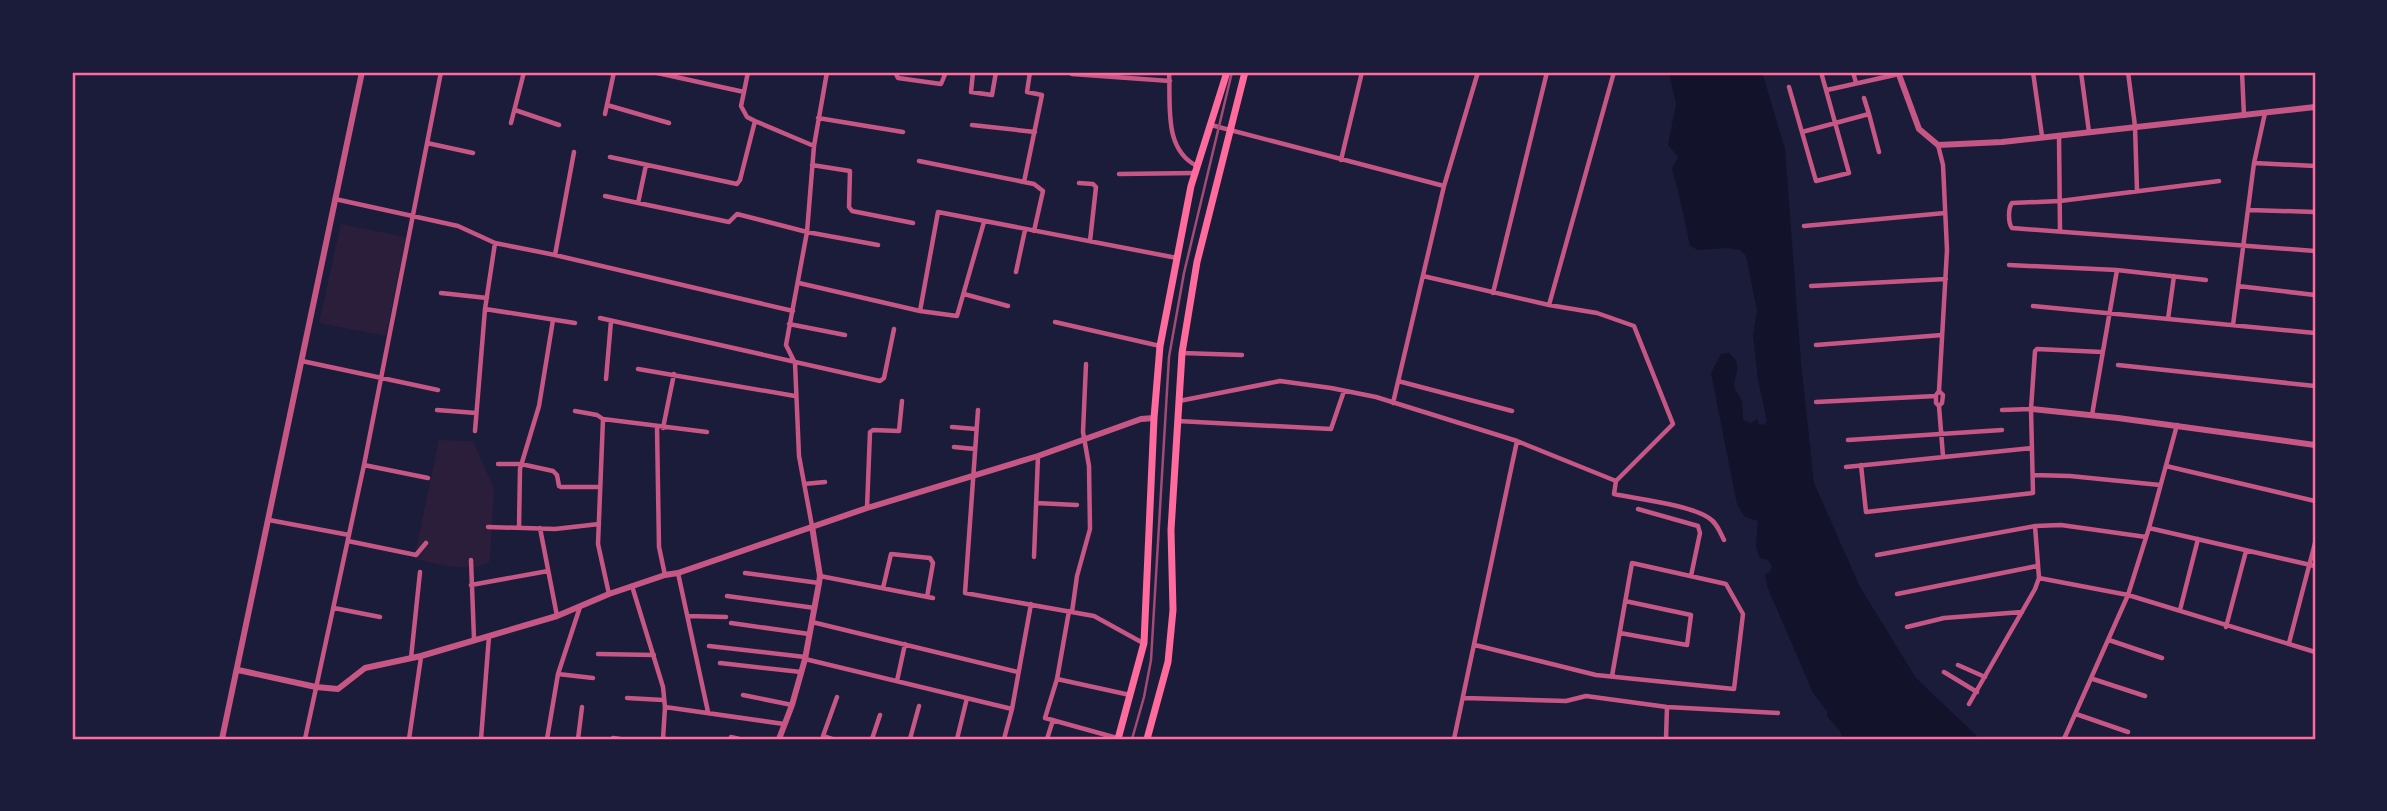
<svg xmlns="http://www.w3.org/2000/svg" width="2387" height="811" font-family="Quicksand,sans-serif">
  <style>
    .green { fill: #2a1e3b }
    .water { fill: #12122b }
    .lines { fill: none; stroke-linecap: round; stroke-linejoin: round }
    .minor { stroke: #c65784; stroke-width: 4.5 }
    .tertiary { stroke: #c65784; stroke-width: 6 }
    .primary { stroke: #ff6b9d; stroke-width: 7 }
    .rail { stroke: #a44b75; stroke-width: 2.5 }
    .neatline { fill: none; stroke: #ff6b9d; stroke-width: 2.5 }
  </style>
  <rect width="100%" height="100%" fill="#1b1b3a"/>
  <!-- green -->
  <path class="green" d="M341,224L406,237L386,336L319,323Z
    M439,440L473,441L494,489L490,561C470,575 437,563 414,559Z"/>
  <!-- water -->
  <path class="water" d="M1669,72H1762L1785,149L1801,363L1814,483L1860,587L1916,678L1980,739H1843L1840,731L1827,716V711L1813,693L1767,586L1765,575L1770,572L1772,566L1768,560L1760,558L1756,547L1758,521L1745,517L1737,504L1711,373L1721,354L1729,353C1743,365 1735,372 1734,387L1742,401L1743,420L1751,423L1757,419L1759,424L1764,425L1767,421L1758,379L1753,336L1757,310L1746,256L1740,250L1727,248L1698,250L1690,246C1685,220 1679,194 1672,168L1678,157L1668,145L1676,104Z"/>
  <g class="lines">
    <!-- minor -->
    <path class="minor" d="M653,72L744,92L741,106L747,117L755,121L814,146
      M895,72L898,78L941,84L946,72
      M973,72L971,92L992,95L996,72
      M1030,72L1027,92L1042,95L1024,182L1034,184L1043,191L1034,231
      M1169,72C1171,105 1163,149 1197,166
      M1853,72L1856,83
      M2033,72L2042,136
      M2081,72L2089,132
      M2128,72L2135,126L2137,191
      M2242,72L2244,116
      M1072,74L1170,81
      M1789,87L1816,181L1849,173L1821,72
      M1827,90L1899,74
      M744,92L748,72
      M1864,98L1869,114
      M607,105L669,123
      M515,110L559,125
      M605,114L614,72
      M818,118L903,132
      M511,123L524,72
      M972,125L1035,132
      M1211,125L1444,186
      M1802,132L1869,114L1879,152
      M2059,135L2060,231
      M427,143L473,153
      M1938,145L1943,165L1947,250L1939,391L1936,395V403L1939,406L1943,456
      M610,157L737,184L740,180L755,121
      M1341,160L1362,72
      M919,161L1024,182
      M2254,163L2315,166
      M812,165L850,171L849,207L852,211L913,223
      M1119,174L1195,173
      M2219,181L2060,201L2012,203C2008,208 2008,223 2012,228L2315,251
      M1079,183L1093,184L1096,187L1090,241
      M605,196L729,222L737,214L807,232L878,245
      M335,199L458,226L495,243L555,255L793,311
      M638,203L646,165
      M2249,210L2315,212
      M1804,226L1945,213
      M555,255L574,152
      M2009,265L2117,270L2206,280
      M1016,272L1025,230
      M799,283L920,311L938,212L1177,258
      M1811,286L1946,279
      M2238,286L2315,295
      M441,293L487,298
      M1493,293L1547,72
      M964,294L1008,306
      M1549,305L1614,72
      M2033,306L2315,333
      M485,309L575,323
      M920,311L957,316L984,222
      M600,318L880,381L884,378L894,329
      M2168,319L2174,276
      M1055,322L1160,346
      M789,324L845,335
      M2233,325L2254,163L2265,113
      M1816,345L1942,335
      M1182,353L1242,355
      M302,361L438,390
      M2118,365L2315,386
      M638,369L795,396
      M606,379L611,321
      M1398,381L1512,411
      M1179,401L1280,381L1331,388L1376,397L1517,441L1616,481L1673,424L1634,326L1597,313L1549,305L1423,276
      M1816,402L1936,396
      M1393,403L1444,186L1478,72
      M1939,406L1942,403L1943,395L1939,391
      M437,410L476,413
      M978,410L965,593L1094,616L1143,643
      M2002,410L2031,409
      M575,411L597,415L603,419
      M2092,415L2117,270
      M1178,421L1331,429L1344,391
      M657,427L659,547L665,575
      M952,427L976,429
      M663,428L674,374
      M475,431L485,309L495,243
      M1848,440L2002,430
      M954,447L975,449
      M498,464H521L553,471L557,475L559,486L561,487H600
      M364,465L428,478
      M1861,465L1866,512L2033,493L2031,409L2035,351L2037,349L2102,352
      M2166,466L2315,501
      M1846,467L2032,448
      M2034,475L2070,476L2160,485
      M1616,481L1614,494C1638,499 1690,505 1709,518C1717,523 1720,532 1724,540
      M804,484L825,482
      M1036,503L1077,505
      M867,508L870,432L873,430L899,431L902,401
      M1638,509L1698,526L1700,533L1691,576
      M269,520L349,535
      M812,526L799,456L795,363L786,345L807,232L814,146L827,72
      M488,527L555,529L599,524
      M519,528L520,469L539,406L553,320
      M540,528L557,616
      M2149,528L2315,566
      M348,541L416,555L426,543
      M1877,555L2035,526L2061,525L2146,537
      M1034,557L1038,456
      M471,560L474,639
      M678,573L708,712
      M745,573L819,583
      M820,576L933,598
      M2039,578L2128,595L2315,652
      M471,585L548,571
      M632,586L663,687L665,707L663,739
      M883,588L891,554L930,558L933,563L927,597
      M609,594L598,544L603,419L707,432
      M1897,594L2037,566
      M727,596L815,608
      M334,608L380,617
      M2180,610L2198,539
      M1069,611L1057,679L1045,718L1117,738
      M1072,612L1077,576L1090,529L1089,466L1083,432L1086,364
      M688,616L726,617
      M812,622L1018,672
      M731,623L809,634
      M1907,627L1944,618L2022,612
      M2226,627L2246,551
      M1620,633L1687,645L1691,615L1625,601
      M2109,640L2162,658
      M2289,643L2315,543
      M1475,645L1596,675L1734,689L1743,614L1726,584L1632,563L1612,676
      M709,646L805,657
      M598,654L654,655
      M411,658L420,572
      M805,659L1012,709
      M720,663L801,672
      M1958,665L1985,677
      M1944,672L1977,692
      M558,674L593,678
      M1057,679L1130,695
      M2093,679L2145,696
      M897,681L905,644
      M743,695L792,705
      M627,698L663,700
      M1464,698L1566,701L1586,696L1667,707L1778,713
      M1969,704L2035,589L2039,578L2035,526
      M665,707L784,724
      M2076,714L2128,732
      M823,736L837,697
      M731,737L739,739
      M613,738L620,739
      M305,739L364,465L441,72
      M409,739L421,657
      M481,739L489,636
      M547,739L558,674L580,607
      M578,739L582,707
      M823,739V736L832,739
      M872,739L880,715
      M910,739L919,706
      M957,739L967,698
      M1004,739L1012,709L1031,604
      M1047,739L1053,720
      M1454,739L1517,441
      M1666,739L1667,707
      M2064,739L2128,595L2149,528L2177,425"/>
    <!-- tertiary -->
    <path class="tertiary" d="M1898,72L1919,129L1938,145L2002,142L2315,107
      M2031,409L2118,418L2315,445
      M238,670L316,687L338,689L365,668L421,656L557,616L609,594L665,575L678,573L867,508L1038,456L1141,419L1154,418
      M222,739L362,72
      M779,739L792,705L805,659L819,583L820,576L812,526"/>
    <!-- primary -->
    <path class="primary" d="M1118,739L1144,643L1154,418L1160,346L1191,186L1227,72
      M1147,739L1168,662L1173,610L1171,530L1182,353L1197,262L1245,72"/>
    <!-- rail -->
    <path class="rail" d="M1132,739L1144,697L1151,660L1169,357L1184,273L1232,72"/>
  </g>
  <!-- border -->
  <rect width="2387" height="811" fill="none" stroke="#1b1b3a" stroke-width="147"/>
  <rect x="74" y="74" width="2240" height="664" class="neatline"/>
</svg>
